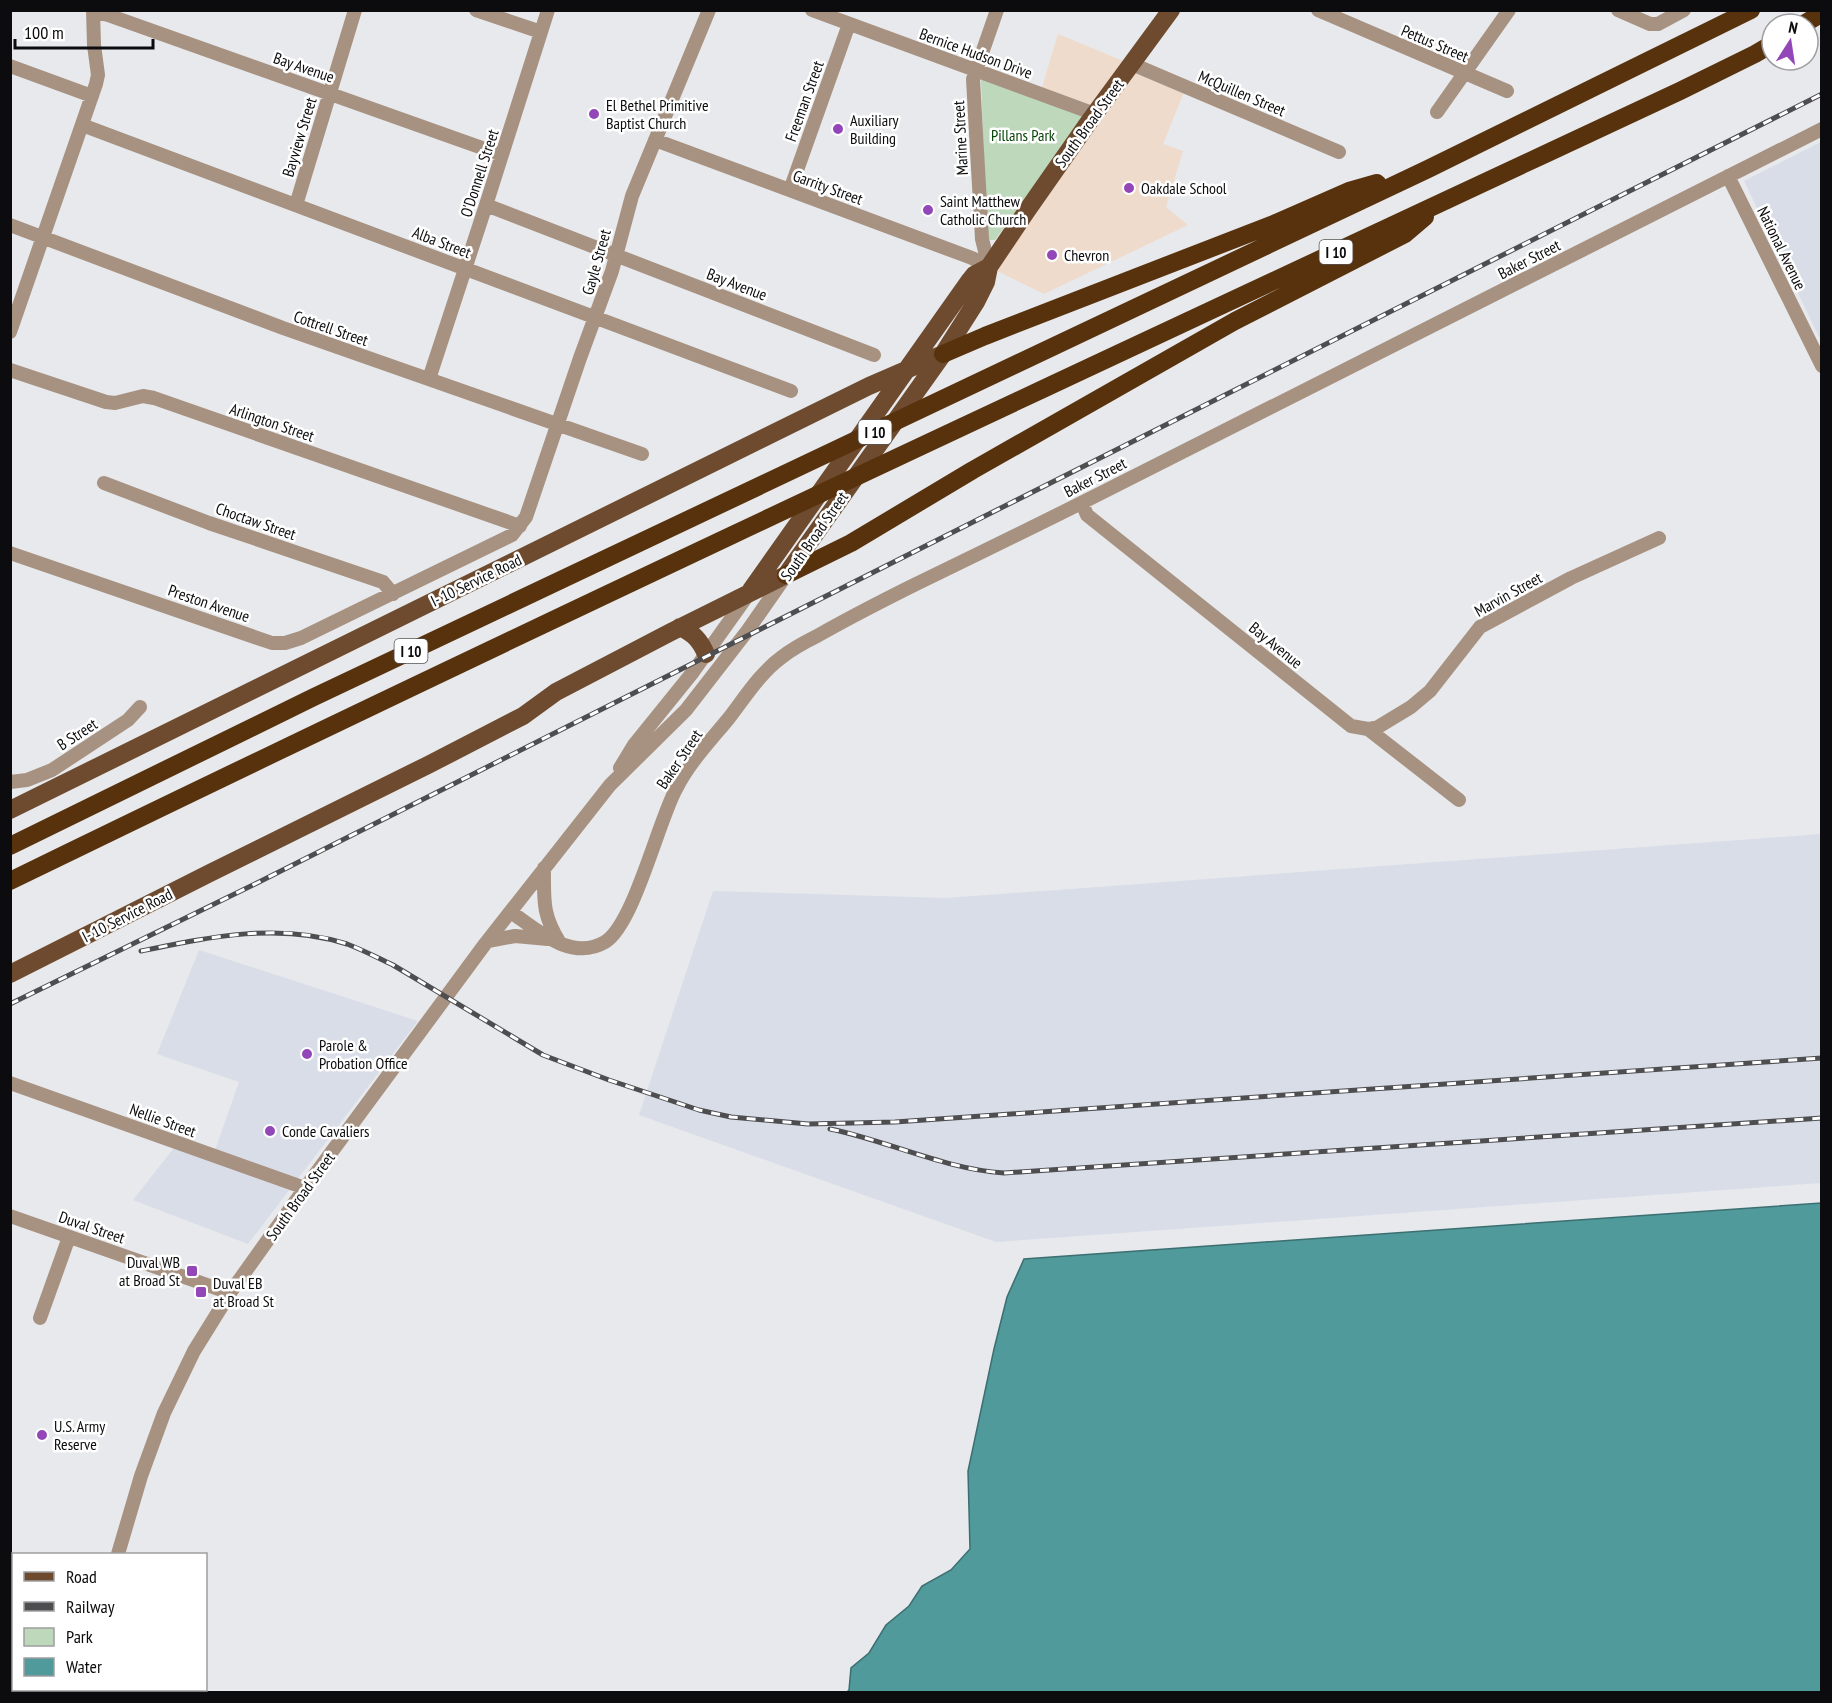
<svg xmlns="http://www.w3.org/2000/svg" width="1832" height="1703" font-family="'PT Sans Narrow',sans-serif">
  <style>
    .commercial { fill: #eedbcb }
    .built { fill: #d9dde8 }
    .green { fill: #bdd8ba }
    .water { fill: #509a9c; stroke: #3c6f71; stroke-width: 1.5 }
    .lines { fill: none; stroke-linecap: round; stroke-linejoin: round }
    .minor { stroke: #a79282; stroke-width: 14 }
    .major { stroke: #6e4b2f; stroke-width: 18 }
    .highway { stroke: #58320d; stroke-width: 18 }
    .rail-casing { stroke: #4e4e51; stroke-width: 5 }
    .rail { stroke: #fff; stroke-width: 3; stroke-dasharray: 9; stroke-linecap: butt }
    .poi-dot { fill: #9346b7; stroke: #fff; stroke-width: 2 }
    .labels { text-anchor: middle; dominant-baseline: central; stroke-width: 5; stroke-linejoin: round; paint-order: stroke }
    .shield { fill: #fff; stroke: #555556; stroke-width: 1.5 }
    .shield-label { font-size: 15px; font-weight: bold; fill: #0c0c0e }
    .street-label { font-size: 16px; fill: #0c0c0e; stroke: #fff }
    .poi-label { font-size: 16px; fill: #0c0c0e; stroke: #fff; text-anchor: start }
    .park-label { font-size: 16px; fill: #084207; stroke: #fff }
  </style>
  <rect width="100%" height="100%" fill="#e7e9ec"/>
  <!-- commercial -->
  <path class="commercial" d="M1058,34L1186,87L1163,144L1183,151L1166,207L1188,225L1044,294L989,267L1095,114L1040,94Z"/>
  <!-- built -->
  <path class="built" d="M1821,142V341L1744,181Z
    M1821,834V1183L996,1242L639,1115L713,891L946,898Z
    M199,950L418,1021L248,1244L133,1200L181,1139L215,1150L239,1082L157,1054Z"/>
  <!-- green -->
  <path class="green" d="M982,78L1084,117L995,240H990L987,237L981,80Z"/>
  <!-- water -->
  <path class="water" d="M1821,1203V1692H847L849,1690L851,1668L869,1653L886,1625L909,1606L922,1586L951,1570L970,1549L968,1471L994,1349L1007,1297L1024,1259Z"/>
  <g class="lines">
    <!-- minor -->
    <path class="minor" d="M476,10L541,32
      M812,10L1095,114
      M1318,10L1507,91
      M1618,10L1650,24H1658L1684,10
      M93,12L108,15L502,155
      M1132,64L1339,152
      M10,66L92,96
      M1437,112L1509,10
      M82,125L791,391
      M655,140L972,258L989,267
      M1728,176L1822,366
      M790,190L849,24
      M296,205L355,10
      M486,205L874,355
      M10,225L283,328L642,454
      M989,267L982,239L973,79L997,10
      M10,332L96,84L98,75L94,45L93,10
      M10,370L106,402L115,403L143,396L154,398L520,526
      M429,379L486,205L548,10
      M104,483L209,523L383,582L393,594
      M1082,503L1087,515L1351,726L1368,729L1459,800
      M10,553L272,643H285L301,638L512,535L526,517L580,358L612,271L632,196L709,10
      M1368,729L1378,727L1411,707L1430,691L1480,627L1571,578L1659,538
      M620,768L634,745L693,672L748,595
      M10,782L27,780L52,770L128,720L140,707
      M544,868C544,900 542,915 560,943
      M511,912C537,930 571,962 605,942C634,924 658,822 676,789C689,763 711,740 729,718C745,697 761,672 782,657C792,649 805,642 817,636C847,619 878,603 910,587C978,554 1046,521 1113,487C1349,368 1585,248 1822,129
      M488,941L515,936L548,939
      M10,1083L305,1188
      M10,1216L230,1293
      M40,1318L69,1237
      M118,1554L141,1476L164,1413L194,1351L230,1293L305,1188L485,944L610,785L686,710L748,630L785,577
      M75,1692L76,1690"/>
    <!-- major -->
    <path class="major" d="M751,590L970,280L974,275L989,267
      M680,627C693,633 700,640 706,654
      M10,810L869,386L943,354
      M10,974L210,873L428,765L523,716L556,692L671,632L786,575L943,354L976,302L986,282L989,267L1026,212L1091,119L1171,10"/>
    <!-- highway -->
    <path class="highway" d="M1804,24L1822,13
      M943,354L985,336L1276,223L1349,191L1377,183
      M786,575L851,543L973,470L1235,321L1405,234L1425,217
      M10,846L314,697L1428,169L1751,10
      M10,881C564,611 1122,352 1680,91L1755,54L1772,44"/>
    <defs>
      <path id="rail" d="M141,951C209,937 279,922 347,944C363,950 378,958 393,965L543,1055L609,1080L699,1110L731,1117L808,1124L895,1122L1822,1058
        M10,1004L257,883L1822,94
        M830,1129C889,1141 944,1169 1004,1173L1822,1118"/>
    </defs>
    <!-- rail casing -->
    <use href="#rail" class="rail-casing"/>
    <!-- rail -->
    <use href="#rail" class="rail"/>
  </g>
  <!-- markers -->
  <g class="poi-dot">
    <circle cx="594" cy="114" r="6"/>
    <circle cx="838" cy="129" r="6"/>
    <circle cx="1129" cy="188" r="6"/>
    <circle cx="928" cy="210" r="6"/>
    <circle cx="1052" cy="255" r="6"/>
    <circle cx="307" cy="1054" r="6"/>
    <circle cx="270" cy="1131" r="6"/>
    <rect x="186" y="1265" width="12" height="12" rx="3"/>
    <rect x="195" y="1286" width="12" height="12" rx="3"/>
    <circle cx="42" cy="1435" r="6"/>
  </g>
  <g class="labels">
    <!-- shield labels -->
    <g class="shield">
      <rect x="1319.5" y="240" width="33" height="24" rx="4.5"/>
      <rect x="858.5" y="420" width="33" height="24" rx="4.5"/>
      <rect x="394.5" y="639" width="33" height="24" rx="4.5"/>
    </g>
    <g class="shield-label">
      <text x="1336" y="252">I 10</text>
      <text x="875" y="432">I 10</text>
      <text x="411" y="651">I 10</text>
    </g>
    <!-- street labels -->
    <g class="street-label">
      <text transform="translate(1435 43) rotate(23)">Pettus Street</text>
      <text transform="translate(976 53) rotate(20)">Bernice Hudson Drive</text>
      <text transform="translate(304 67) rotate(19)">Bay Avenue</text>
      <text transform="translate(1242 93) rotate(23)">McQuillen Street</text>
      <text transform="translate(804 101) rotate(-70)">Freeman Street</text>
      <text transform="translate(1089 123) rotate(-54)">South Broad Street</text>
      <text transform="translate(299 137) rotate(-73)">Bayview Street</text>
      <text transform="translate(960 138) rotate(-93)">Marine Street</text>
      <text transform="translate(479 173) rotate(-72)">O'Donnell Street</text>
      <text transform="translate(828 187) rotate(20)">Garrity Street</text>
      <text transform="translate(442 242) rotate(21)">Alba Street</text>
      <text transform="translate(1782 248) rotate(64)">National Avenue</text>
      <text transform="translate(1529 259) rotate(-27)">Baker Street</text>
      <text transform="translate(596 262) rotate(-74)">Gayle Street</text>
      <text transform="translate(737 284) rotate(21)">Bay Avenue</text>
      <text transform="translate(331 328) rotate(19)">Cottrell Street</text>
      <text transform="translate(272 422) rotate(19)">Arlington Street</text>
      <text transform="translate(1095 477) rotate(-27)">Baker Street</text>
      <text transform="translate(256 521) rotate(19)">Choctaw Street</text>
      <text transform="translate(814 536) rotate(-55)">South Broad Street</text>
      <text transform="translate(476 580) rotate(-26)">I- 10 Service Road</text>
      <text transform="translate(1508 594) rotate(-29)">Marvin Street</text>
      <text transform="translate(209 603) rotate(19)">Preston Avenue</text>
      <text transform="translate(1276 645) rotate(39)">Bay Avenue</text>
      <text transform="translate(77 734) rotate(-33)">B Street</text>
      <text transform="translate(679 759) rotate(-56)">Baker Street</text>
      <text transform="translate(127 915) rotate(-27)">I- 10 Service Road</text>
      <text transform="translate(163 1120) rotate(20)">Nellie Street</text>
      <text transform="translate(300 1196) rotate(-54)">South Broad Street</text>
      <text transform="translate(92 1227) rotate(19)">Duval Street</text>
    </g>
    <!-- poi labels -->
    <g class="poi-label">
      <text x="606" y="105">El Bethel Primitive<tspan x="606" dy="18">Baptist Church</tspan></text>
      <text x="850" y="120">Auxiliary<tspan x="850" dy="18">Building</tspan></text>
      <text x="1141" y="188">Oakdale School</text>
      <text x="940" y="201">Saint Matthew<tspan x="940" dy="18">Catholic Church</tspan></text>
      <text x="1064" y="255">Chevron</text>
      <text x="319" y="1045">Parole &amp;<tspan x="319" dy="18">Probation Office</tspan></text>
      <text x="282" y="1131">Conde Cavaliers</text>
      <text x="180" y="1262" text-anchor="end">Duval WB<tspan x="180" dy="18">at Broad St</tspan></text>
      <text x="213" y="1283">Duval EB<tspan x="213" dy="18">at Broad St</tspan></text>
      <text x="54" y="1426">U.S. Army<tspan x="54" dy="18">Reserve</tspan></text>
    </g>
    <!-- park labels -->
    <g class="park-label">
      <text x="1023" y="135">Pillans Park</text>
    </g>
  </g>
  <!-- border -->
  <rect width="1832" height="1703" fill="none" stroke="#0c0c0e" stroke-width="24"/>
  <!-- legend -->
  <rect x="12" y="1553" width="195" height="138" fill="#ffffff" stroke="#9e9e9f" stroke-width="1.5"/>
  <rect x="24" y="1572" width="30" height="9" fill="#6e4b2f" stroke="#9e9e9f" stroke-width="1.5"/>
  <text x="66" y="1583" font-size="18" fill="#0c0c0e">Road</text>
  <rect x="24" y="1602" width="30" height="9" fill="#4e4e51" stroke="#9e9e9f" stroke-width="1.5"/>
  <text x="66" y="1613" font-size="18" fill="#0c0c0e">Railway</text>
  <rect x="24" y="1628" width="30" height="18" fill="#bdd8ba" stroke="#9e9e9f" stroke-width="1.5"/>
  <text x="66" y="1643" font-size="18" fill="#0c0c0e">Park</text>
  <rect x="24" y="1658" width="30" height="18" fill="#509a9c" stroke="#9e9e9f" stroke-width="1.5"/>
  <text x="66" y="1673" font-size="18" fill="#0c0c0e">Water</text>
  <!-- north arrow -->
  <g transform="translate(1790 42) rotate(12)"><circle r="28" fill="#ffffff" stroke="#9e9e9f" stroke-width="1.5"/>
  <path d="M0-4.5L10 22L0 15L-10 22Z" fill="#9346b7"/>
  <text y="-9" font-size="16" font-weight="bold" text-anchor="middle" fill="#0c0c0e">N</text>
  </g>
  <!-- scale -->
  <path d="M15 39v9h138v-9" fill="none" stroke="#0c0c0e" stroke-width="3"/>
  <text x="24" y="39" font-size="18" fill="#0c0c0e" stroke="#ffffff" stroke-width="4.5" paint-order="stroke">100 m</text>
</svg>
